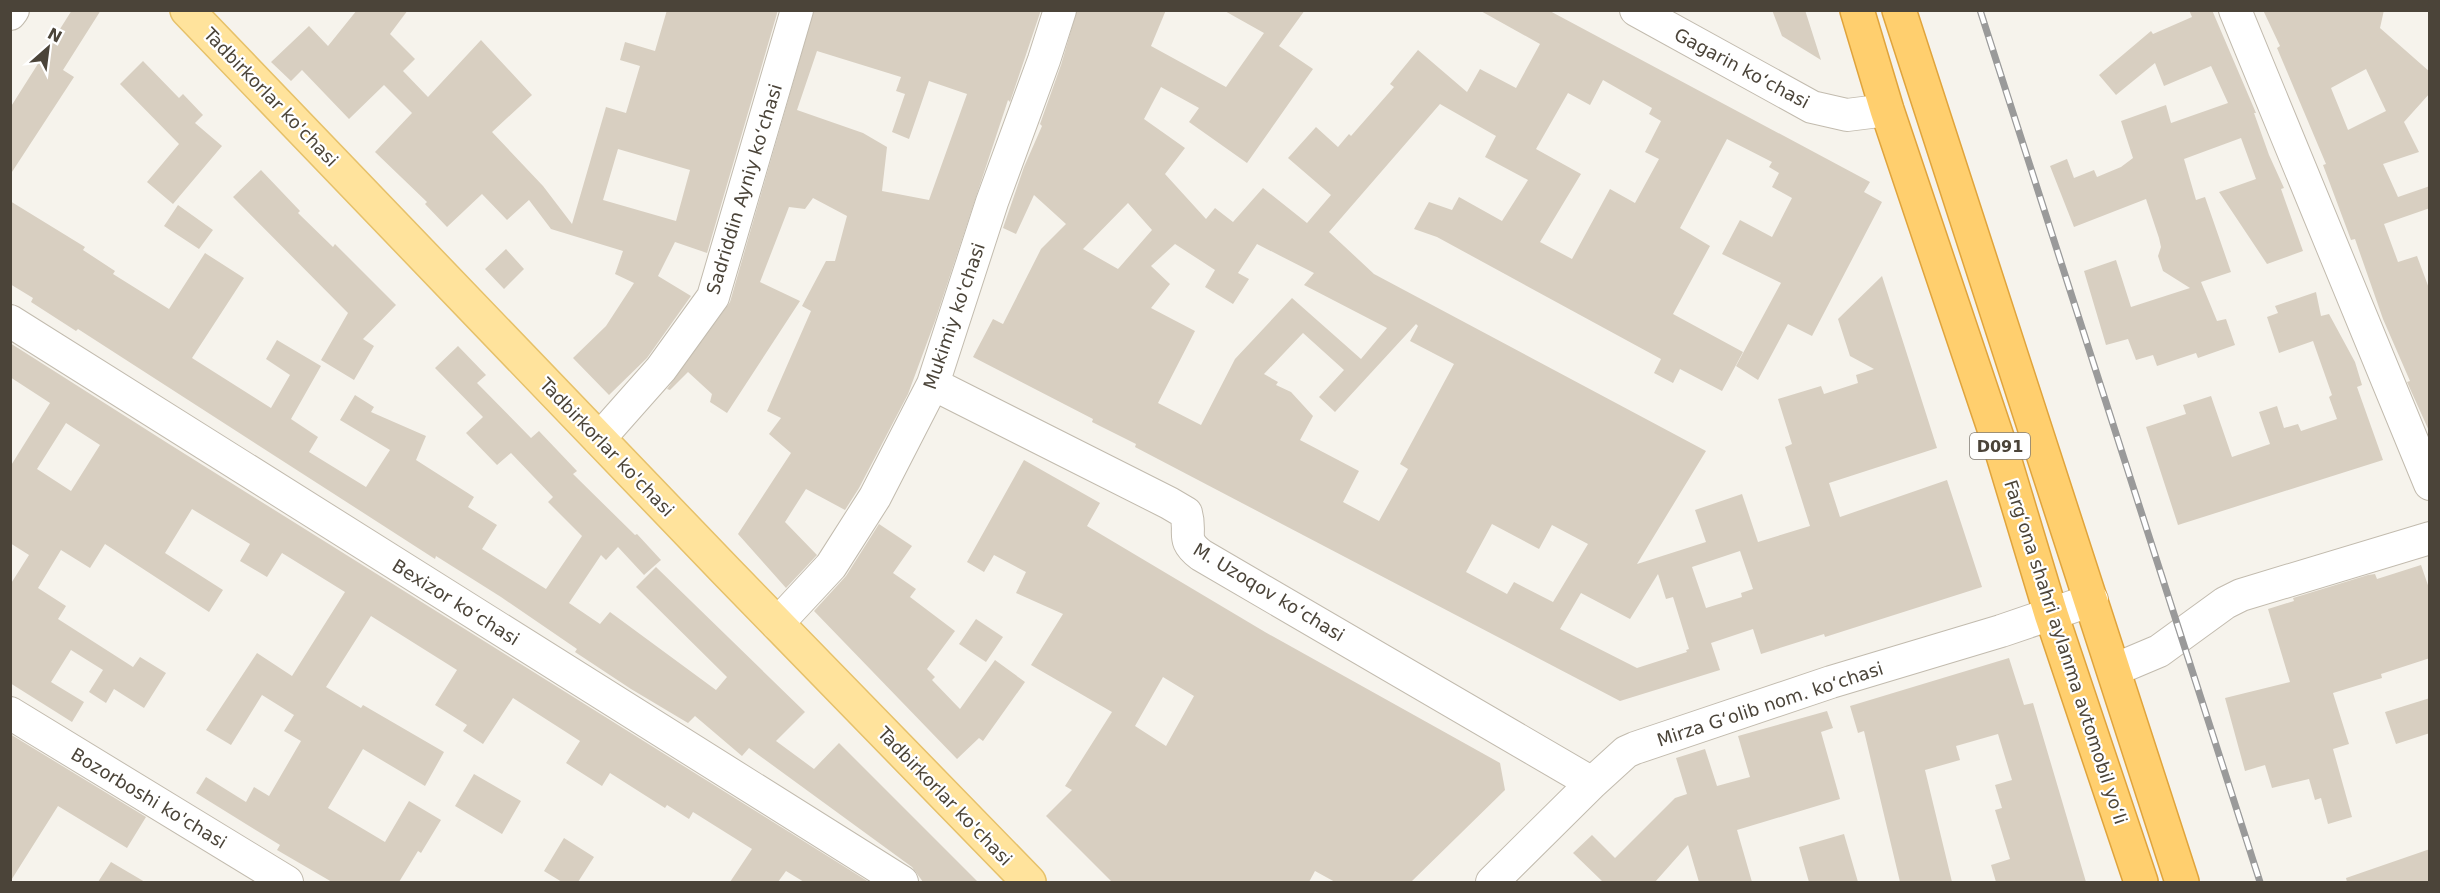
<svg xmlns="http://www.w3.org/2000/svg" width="2440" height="893" font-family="'DejaVu Sans',sans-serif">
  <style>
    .building { fill: #d8cfc1; fill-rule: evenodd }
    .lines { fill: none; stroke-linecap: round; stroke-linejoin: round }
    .minor-casing { stroke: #c2bbae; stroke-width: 34 }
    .major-casing { stroke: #e6c16a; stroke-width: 36 }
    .highway-casing { stroke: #e0a43c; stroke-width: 36 }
    .minor { stroke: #fff; stroke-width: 32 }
    .major { stroke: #ffe39c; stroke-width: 33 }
    .highway { stroke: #ffcf6e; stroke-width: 33 }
    .rail-casing { stroke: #9a9a9a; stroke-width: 7 }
    .rail { stroke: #fff; stroke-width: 4.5; stroke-dasharray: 14; stroke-linecap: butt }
    .labels { text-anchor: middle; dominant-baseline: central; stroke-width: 4.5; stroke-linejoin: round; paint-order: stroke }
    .shield { fill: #fff; stroke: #817c74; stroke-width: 1.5 }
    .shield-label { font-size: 16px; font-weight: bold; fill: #4b4439 }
    .street-label { font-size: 18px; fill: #4b4439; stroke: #fff }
  </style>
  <rect width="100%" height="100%" fill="#f6f3ec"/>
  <!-- building -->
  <path class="building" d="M72,10H101L63,70L74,77L10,175V108Z
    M357,10H408L390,34L415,59L403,71L428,97L481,40L532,95L492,132L543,186L572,224L606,107L626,113L640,66L620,60L625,42L655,51L667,10H778L707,253L675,242L658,276L691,296L647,358L609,395L573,358L606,326L634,283L615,274L623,251L551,229L529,200L507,220L482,194L447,227L425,204L427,202L375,152L412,113L384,85L349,119L302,70L291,81L271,62L309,26L328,46ZM618,149L690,170L676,221L603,200Z
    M814,10H1041L1010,102L1008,100L935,321L908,394L859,488L845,510L806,489L785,522L817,555L786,588L738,534L791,453L769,434L781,418L767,411L811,311L802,306L826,261H835L847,216L813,198L805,209L789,207L760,282L800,301L727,413L710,402L712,394L688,372L670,390L667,389L730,302ZM817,51L901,77L896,91L905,94L892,132L909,139L929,81L967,94L929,200L882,191L887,147L863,133L797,110Z
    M1077,10H1166L1151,46L1226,87L1264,33L1223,10H1305L1279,46L1313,69L1247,163L1189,122L1199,108L1161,87L1144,119L1185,148L1165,174L1206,219L1215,208L1233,222L1263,188L1307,223L1331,195L1288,158L1316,127L1338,147L1349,134L1351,136L1394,87L1390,84L1418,50L1467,92L1480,69L1516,88L1540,44L1479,10H1548L1870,182L1864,192L1882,202L1812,336L1788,324L1758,380L1736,366L1781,283L1722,254L1740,220L1772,237L1792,198L1772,187L1779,173L1769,167L1772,162L1727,139L1680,228L1710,246L1673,314L1743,352L1722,391L1680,369L1673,383L1654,373L1661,359L1437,237L1414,229L1429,202L1452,210L1459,197L1502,221L1528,180L1485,157L1496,136L1440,104L1329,232L1374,274L1706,451L1637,564L1706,542L1695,510L1742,494L1758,542L1810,526L1785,447L1792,444L1778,399L1821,386L1824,394L1858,383L1856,375L1874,369L1850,356L1838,319L1882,276L1937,448L1829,483L1840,517L1947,480L1982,587L1825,637L1824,634L1761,654L1753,629L1711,643L1720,670L1620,701L1135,447L1136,444L1092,422L1093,419L973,357L993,319L1003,324L1041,249L1066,224L1034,195L1016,234L1003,228L1024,167L1042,126L1040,124L1061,65ZM1603,80L1652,108L1649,114L1661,121L1645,152L1659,159L1635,203L1610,189L1572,259L1540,242L1581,174L1536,149L1568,93L1590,105ZM1128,203L1152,230L1118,269L1083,249ZM1175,244L1215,270L1205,287L1233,304L1249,279L1238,273L1257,244L1314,273L1304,285L1387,328L1361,359L1292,298L1235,359L1201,425L1158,403L1195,331L1151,308L1170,284L1151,266ZM1416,324L1418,326L1410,341L1454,364L1400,464L1408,469L1379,521L1343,502L1359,471L1300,440L1313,416L1291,392L1276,385L1278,382L1264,374L1303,333L1344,370L1319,397L1335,412ZM1492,524L1539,549L1552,525L1588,544L1553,602L1514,582L1507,594L1466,572ZM1740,551L1753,589L1741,593L1742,597L1706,608L1692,567ZM1658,574L1666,599L1673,597L1689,649L1686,650L1687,652L1637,668L1560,629L1581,593L1630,619Z
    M1772,10H1805L1821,60L1782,36Z
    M2189,10H2212L2256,113H2254L2269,155L2284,188L2281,189L2303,251L2267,264L2219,192L2256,179L2241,138L2184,159L2196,200L2205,197L2231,272L2201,282L2217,321L2226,319L2235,345L2198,358L2196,353L2157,366L2153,355L2136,360L2128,339L2106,345L2084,271L2116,260L2131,307L2190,288L2163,271L2158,256L2161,247L2159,238L2146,199L2074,227L2050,166L2067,159L2074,178L2094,170L2097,177L2121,167L2133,158L2121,121L2166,105L2171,123L2228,103L2211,66L2164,86L2155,63L2116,95L2099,75L2151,31L2153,34L2192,17Z
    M2263,10H2384L2380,28L2430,72V93L2404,122L2419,152L2383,164L2398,197L2430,186V208L2384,224L2398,262L2417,256L2430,291V433L2407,382L2410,381L2383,319L2355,239L2351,240L2323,165L2326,164L2277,48L2280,46ZM2366,69L2386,111L2348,130L2331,88Z
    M143,61L179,98L183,94L203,115L195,123L222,146L173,204L147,182L179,144L120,84Z
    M261,170L300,211L298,213L333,247L335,244L396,305L363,339L374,346L354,380L321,360L348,313L233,197Z
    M10,201L85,247L83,250L115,271L113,274L169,309L205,253L244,278L192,358L271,408L290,375L266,359L277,340L321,366L291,419L318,437L309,452L366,487L390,450L340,420L355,395L374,407L371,412L426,436L416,460L474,497L468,507L497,525L482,549L546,589L582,536L548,502L553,497L511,453L497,465L466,433L483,417L435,368L458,346L486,375L477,383L531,438L539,431L577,471L573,474L635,535L637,534L661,560L644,575L618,547L606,560L601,555L569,603L600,624L610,612L716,690L727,677L636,587L656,567L805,712L776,741L814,769L839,743L978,882H923L912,867L749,748L742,756L695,716L688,723L631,689L575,652L577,649L501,597L436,556L435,559L78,329L76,331L31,302L33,298L10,284Z
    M178,205L213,230L199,249L164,226Z
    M506,249L524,269L504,289L485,269Z
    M2316,292L2321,316L2329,314L2355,362L2362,385L2357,387L2383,460L2178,525L2146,427L2186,414L2183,405L2211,396L2232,457L2270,444L2259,412L2277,406L2284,428L2298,424L2301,431L2337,419L2329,397L2332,395L2313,341L2279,353L2267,317L2278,313L2275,306Z
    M10,343L169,444L869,882H804L786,871L778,882H730L752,849L693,812L689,819L667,805L665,808L610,773L602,786L566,763L580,741L513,698L483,744L463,731L467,725L435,705L457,670L371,616L326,687L361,708L363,705L444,752L425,786L363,749L328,808L385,842L409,801L441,820L421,853L418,851L399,882H332L277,850L280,845L196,793L206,777L246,802L254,787L269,796L301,741L284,731L294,715L262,695L231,745L206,730L257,653L292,676L345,592L282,553L267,577L240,561L250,544L192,509L165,553L223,590L209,612L105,544L90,568L61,550L38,588L66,606L58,619L133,667L140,657L166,673L144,708L114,689L106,703L89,692L103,670L71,650L51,682L84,702L72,722L10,683V585L29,555L10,543V467L50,403L10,377ZM66,423L100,445L71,491L37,469Z
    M1024,460L1100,503L1087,526L1265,632L1500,763L1505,790L1411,882H1335L1315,871L1309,882H1112L1046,816L1072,790L1065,786L1112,712L1031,665L1063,614L1016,593L1026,572L994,555L984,572L967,562ZM1163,677L1194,696L1166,746L1135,726Z
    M879,524L912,546L893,573L916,589L910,597L955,631L927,669L935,677L932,680L960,709L995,660L1025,682L983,741L979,738L957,759L814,611L846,576Z
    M2421,565L2430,591V658L2381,674L2382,678L2333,693L2349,744L2333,749L2352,817L2328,824L2321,798L2315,800L2309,779L2272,788L2265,765L2245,771L2225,698L2290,682L2268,609L2294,601L2293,598L2368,575L2375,574L2377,579Z
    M976,619L1003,637L986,662L959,644Z
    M2009,658L2024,705L2033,703L2086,882H1996L1991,865L2010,859L1995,810L2002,808L1995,785L2012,780L1998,734L1956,746L1960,760L1925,770L1952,882H1900L1864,731L1858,733L1850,706Z
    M2430,698V733L2396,744L2385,712Z
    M1827,711L1833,728L1821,732L1840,799L1737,830L1752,882H1699L1688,845L1655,882H1603L1573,853L1592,835L1615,858L1675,798L1687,794L1676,758L1705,749L1717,786L1750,777L1738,736Z
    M10,734L146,817L127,848L58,806L10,882Z
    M474,774L521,801L502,834L455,806Z
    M1844,834L1858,882H1809L1799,847Z
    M564,838L594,857L578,882H562L544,871Z
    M2430,849V882H2347L2346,878Z
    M111,862L145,882H98Z"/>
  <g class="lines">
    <defs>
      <path id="minor" d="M1636,10L1812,107L1847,115L1887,110
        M2235,10L2430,484
        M10,14L13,10
        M10,321L902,882
        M933,384L1169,503L1186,513C1192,534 1180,539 1201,555L1592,783
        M599,439L661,369L713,297L797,10
        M777,624L831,566L875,497L933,384L992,202L1044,60L1060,10
        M2114,670L2159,651L2225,603L2241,595L2430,538
        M10,713L287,882
        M1492,882L1592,783L1626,752L1635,748L1831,682L2001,631L2092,600"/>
      <path id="major" d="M187,10L727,572L1029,882"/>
      <path id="highway" d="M1857,10L1887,110L2003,455L2051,614L2141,882
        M1899,10L2182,882"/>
    </defs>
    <!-- minor casing -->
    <use href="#minor" class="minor-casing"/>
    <!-- major casing -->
    <use href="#major" class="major-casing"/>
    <!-- highway casing -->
    <use href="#highway" class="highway-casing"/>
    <!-- minor -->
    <use href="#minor" class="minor"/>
    <!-- major -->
    <use href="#major" class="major"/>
    <!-- highway -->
    <use href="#highway" class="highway"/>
    <defs>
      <path id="rail" d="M1980,10L2260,882"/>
    </defs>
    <!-- rail casing -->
    <use href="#rail" class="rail-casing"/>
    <!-- rail -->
    <use href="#rail" class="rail"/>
  </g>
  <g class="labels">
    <!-- shield labels -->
    <rect class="shield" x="1970" y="433" width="60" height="26" rx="4.5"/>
    <g class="shield-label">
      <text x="2000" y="446">D091</text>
    </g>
    <!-- street labels -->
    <g class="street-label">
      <text transform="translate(1742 68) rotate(28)">Gagarin koʻchasi</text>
      <text transform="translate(271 97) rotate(46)">Tadbirkorlar ko'chasi</text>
      <text transform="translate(744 189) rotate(-73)">Sadriddin Ayniy koʻchasi</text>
      <text transform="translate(954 316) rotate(-71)">Mukimiy ko'chasi</text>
      <text transform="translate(607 447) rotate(46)">Tadbirkorlar ko'chasi</text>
      <text transform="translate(1269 592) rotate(31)">M. Uzoqov koʻchasi</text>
      <text transform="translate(456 602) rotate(32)">Bexizor koʻchasi</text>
      <text transform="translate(2066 652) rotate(72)">Fargʻona shahri aylanma avtomobil yoʻli</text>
      <text transform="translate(1770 704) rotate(-18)">Mirza G‘olib nom. ko‘chasi</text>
      <text transform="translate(945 796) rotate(46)">Tadbirkorlar ko'chasi</text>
      <text transform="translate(149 798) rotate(31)">Bozorboshi ko'chasi</text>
    </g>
  </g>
  <!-- border -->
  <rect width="2440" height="893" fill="none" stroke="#4b4439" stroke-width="24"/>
  <!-- north arrow -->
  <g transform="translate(48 48) rotate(28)" stroke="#ffffff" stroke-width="4.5" paint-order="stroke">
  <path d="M0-4.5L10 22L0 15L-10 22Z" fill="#4b4439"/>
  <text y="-9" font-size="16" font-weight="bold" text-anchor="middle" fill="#4b4439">N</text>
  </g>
</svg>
